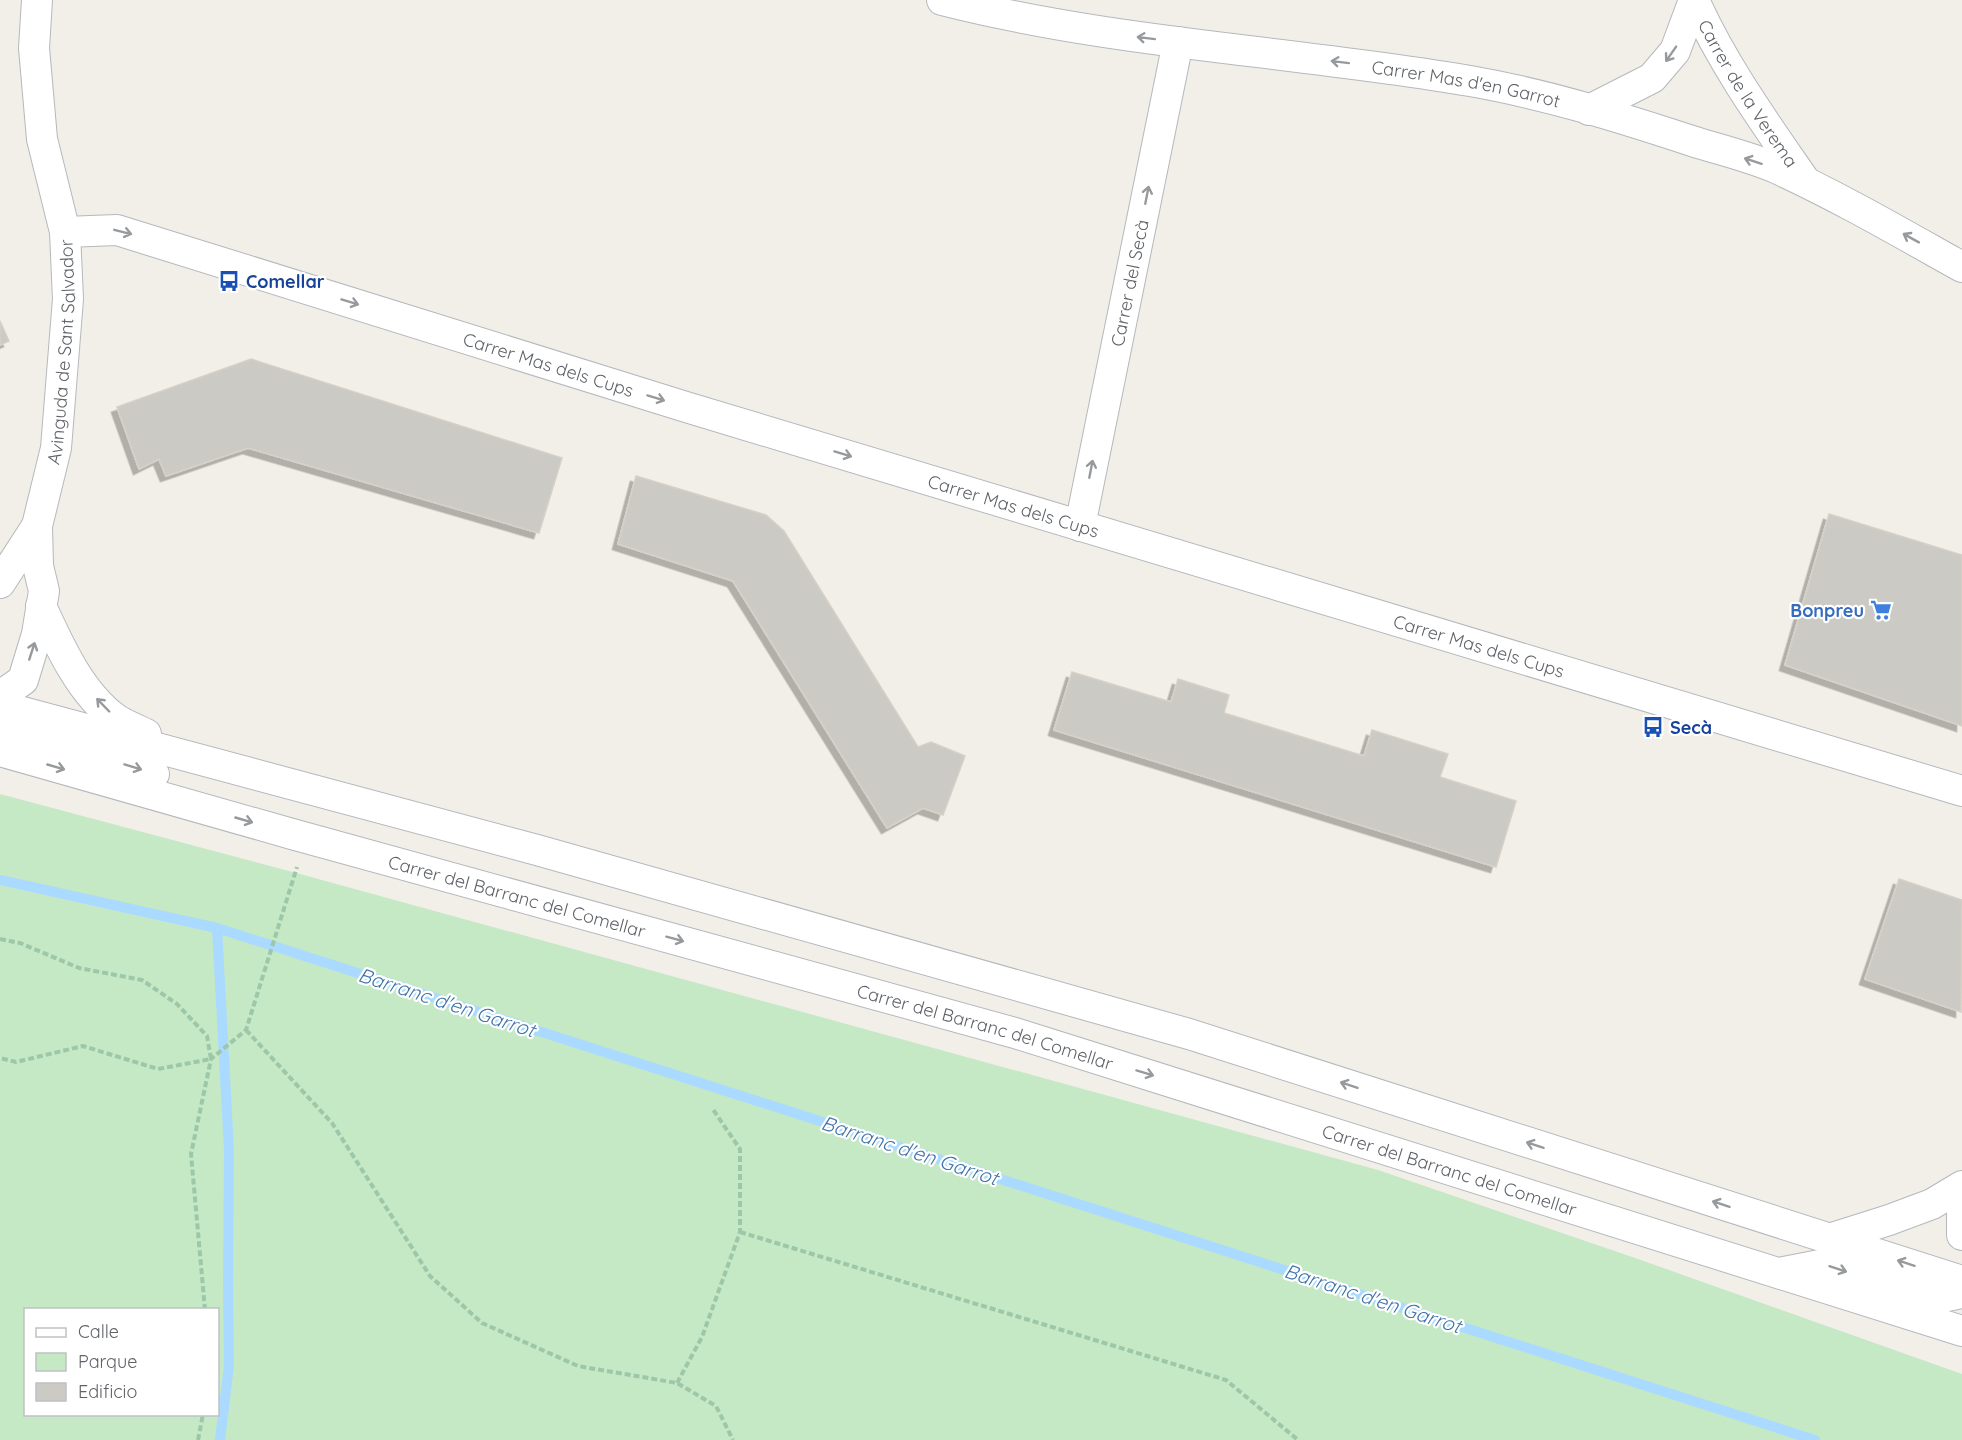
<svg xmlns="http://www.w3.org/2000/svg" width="1962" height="1440" font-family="Quicksand,sans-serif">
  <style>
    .green { fill: #c5e8c5; fill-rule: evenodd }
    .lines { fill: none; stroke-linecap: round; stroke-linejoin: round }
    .stream { stroke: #aadaff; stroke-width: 10 }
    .building { fill: #cccac5; stroke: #d6d1c6; stroke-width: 1.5; filter: url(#shadow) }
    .street-casing { stroke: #b5b8bc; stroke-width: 32 }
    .path { stroke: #9cc7a9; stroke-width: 4; stroke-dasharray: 6 3; stroke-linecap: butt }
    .street { stroke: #fff; stroke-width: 30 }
    .oneway { stroke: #979a9d }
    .labels { text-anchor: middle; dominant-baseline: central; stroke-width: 4.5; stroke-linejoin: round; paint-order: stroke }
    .street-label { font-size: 18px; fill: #5f6368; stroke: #fff }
    .transit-label { font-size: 18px; font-weight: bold; fill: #164399; stroke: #fff; text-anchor: start }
    .shop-label { font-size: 18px; font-weight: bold; fill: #366cbe; stroke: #fff; text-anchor: end }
    .water-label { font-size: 20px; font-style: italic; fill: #4174aa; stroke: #fff }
  </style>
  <defs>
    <filter id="shadow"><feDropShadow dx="-5.5" dy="5.5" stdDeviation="0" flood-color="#0004"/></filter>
  </defs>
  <rect width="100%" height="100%" fill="#f1efe8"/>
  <!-- green -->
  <path class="green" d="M0,794L300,874L1378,1170L1638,1259L1962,1374V1440H0ZM26,1310H218V1414H26Z"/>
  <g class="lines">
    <!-- stream -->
    <path class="stream" d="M0,880L217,928L1815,1440
      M217,928L229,1150L228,1282L229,1366L220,1440"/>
  </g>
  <!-- building -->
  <path class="building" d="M0,321L9,341L0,345Z
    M251,359L562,458L539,533L248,448L166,476L159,459L139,469L117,407Z
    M636,476L766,515L784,531L918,747L931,742L965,756L943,815L923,808L887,828L733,581L618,544Z
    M1829,514L1962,555V726L1785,665Z
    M1072,672L1171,702L1178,679L1229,695L1224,713L1364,756L1372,730L1448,754L1440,777L1516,801L1496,867L1054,730Z
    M1899,879L1962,900L1961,1012L1865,979Z"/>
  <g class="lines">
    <defs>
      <g id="street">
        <path id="s1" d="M942,0C1115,44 1295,51 1470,81C1545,94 1619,117 1692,141C1720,150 1751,157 1778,169C1841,198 1901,233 1962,267"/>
        <path id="s2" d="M1694,0C1723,65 1765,123 1805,181"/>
        <path d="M1589,110L1652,78L1675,51L1694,0"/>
        <path id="s3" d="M65,232L117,230L686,407L1962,791"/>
        <path id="s4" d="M1080,526L1178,42"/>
        <path d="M0,583L37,526"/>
        <path d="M41,606C59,645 80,693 116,719C125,725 136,729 146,734"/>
        <path id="s5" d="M0,696L23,680L37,634L44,591L38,566L37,526L56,448L68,299L65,232L42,139L34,48L37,0"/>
        <path d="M0,706L537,850L1189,1034L1962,1281"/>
        <path d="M0,720C10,736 129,766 154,774"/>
        <path id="s6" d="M0,751L292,834L1015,1033L1962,1331"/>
        <path d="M1962,1206V1235"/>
        <path d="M1829,1239L1889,1220L1932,1204L1962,1186"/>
        <path d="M1784,1272L1825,1264L1933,1299L1962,1293"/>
      </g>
    </defs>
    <!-- street casing -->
    <use href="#street" class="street-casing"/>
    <!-- path -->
    <path class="path" d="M0,939L20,943L79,968L142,980L177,1004L207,1036L211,1059L158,1069L83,1046L16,1062L0,1058
      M246,1030L332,1123L430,1276L482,1323L578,1366L677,1383L716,1406L733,1440
      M740,1232L1226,1380L1298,1440
      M205,1310L191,1154L211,1059L246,1030L297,867
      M677,1383L702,1337L740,1232V1149L712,1108
      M198,1440L203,1414"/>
    <!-- street -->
    <use href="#street" class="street"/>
  </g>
  <!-- one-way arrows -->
  <defs><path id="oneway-shaft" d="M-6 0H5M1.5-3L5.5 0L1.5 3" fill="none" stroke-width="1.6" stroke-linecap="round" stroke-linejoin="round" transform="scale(1.5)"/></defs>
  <g class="oneway">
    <use href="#oneway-shaft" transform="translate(1146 38) rotate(-173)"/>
    <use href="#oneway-shaft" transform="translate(1671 54) rotate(125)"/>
    <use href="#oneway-shaft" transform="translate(1340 62) rotate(-173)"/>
    <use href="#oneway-shaft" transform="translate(1753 161) rotate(-162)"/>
    <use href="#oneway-shaft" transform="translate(1147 195) rotate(-79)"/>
    <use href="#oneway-shaft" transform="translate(123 232) rotate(14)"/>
    <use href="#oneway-shaft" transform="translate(1911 238) rotate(-151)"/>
    <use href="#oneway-shaft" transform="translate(350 302) rotate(17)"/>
    <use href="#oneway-shaft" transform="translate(656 398) rotate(17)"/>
    <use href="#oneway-shaft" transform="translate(843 454) rotate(17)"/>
    <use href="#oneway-shaft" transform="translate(1091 469) rotate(-79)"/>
    <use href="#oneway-shaft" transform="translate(32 651) rotate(-72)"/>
    <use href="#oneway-shaft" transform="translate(103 705) rotate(-134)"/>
    <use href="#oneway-shaft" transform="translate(56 767) rotate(16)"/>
    <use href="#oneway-shaft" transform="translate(133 767) rotate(17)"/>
    <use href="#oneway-shaft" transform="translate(244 820) rotate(16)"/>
    <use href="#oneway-shaft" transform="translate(675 939) rotate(15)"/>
    <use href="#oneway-shaft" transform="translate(1145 1073) rotate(17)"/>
    <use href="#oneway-shaft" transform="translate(1349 1085) rotate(-162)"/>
    <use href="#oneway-shaft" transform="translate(1535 1145) rotate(-162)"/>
    <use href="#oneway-shaft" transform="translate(1721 1204) rotate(-162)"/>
    <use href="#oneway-shaft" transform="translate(1906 1263) rotate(-162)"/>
    <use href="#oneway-shaft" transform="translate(1838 1269) rotate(18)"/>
  </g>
  <!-- icons -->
  <defs>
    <symbol id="bus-bare" viewBox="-9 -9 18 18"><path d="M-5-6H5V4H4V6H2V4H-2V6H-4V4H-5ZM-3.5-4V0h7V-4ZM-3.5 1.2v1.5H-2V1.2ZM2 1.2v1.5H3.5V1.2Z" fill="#1a4fb4" stroke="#fff" stroke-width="2.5" paint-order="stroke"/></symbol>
    <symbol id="supermarket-bare" viewBox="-9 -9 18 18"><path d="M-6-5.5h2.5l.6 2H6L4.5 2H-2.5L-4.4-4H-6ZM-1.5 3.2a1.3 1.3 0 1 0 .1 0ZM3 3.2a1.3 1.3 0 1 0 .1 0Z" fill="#3f7fe0" stroke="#fff" stroke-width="2.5" paint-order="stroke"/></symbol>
  </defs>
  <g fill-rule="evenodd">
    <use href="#bus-bare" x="214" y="266" width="30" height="30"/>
    <use href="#supermarket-bare" x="1866" y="595" width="30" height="30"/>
    <use href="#bus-bare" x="1638" y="712" width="30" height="30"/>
  </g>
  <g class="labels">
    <!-- street labels -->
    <g class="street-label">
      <text stroke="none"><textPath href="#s1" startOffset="531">Carrer Mas d'en Garrot</textPath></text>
      <text stroke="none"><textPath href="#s2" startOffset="108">Carrer de la Verema</textPath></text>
      <text stroke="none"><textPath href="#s4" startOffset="248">Carrer del Secà</textPath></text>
      <text stroke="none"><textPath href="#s5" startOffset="362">Avinguda de Sant Salvador</textPath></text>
      <text stroke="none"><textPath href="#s3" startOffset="504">Carrer Mas dels Cups</textPath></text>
      <text stroke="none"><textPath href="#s3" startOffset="990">Carrer Mas dels Cups</textPath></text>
      <text stroke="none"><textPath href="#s3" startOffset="1476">Carrer Mas dels Cups</textPath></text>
      <text stroke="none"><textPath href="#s6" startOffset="537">Carrer del Barranc del Comellar</textPath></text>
      <text stroke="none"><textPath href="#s6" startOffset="1023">Carrer del Barranc del Comellar</textPath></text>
      <text stroke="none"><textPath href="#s6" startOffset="1509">Carrer del Barranc del Comellar</textPath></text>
    </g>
    <!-- transit labels -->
    <g class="transit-label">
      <text x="246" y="281">Comellar</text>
      <text x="1670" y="727">Secà</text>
    </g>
    <!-- shop labels -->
    <g class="shop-label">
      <text x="1864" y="610">Bonpreu</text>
    </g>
    <!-- water labels -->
    <g class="water-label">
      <text transform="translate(447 1002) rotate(18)">Barranc d'en Garrot</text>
      <text transform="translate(910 1150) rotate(18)">Barranc d'en Garrot</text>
      <text transform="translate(1373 1298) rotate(18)">Barranc d'en Garrot</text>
    </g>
  </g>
  <!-- legend -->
  <rect x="24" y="1308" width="195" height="108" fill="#ffffff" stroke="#bfc1c3" stroke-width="1.5"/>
  <rect x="36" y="1328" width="30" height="9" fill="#ffffff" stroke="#bfc1c3" stroke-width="1.5"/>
  <text x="78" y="1338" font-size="18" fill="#5f6368">Calle</text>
  <rect x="36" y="1353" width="30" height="18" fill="#c5e8c5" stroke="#bfc1c3" stroke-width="1.5"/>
  <text x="78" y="1368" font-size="18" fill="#5f6368">Parque</text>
  <rect x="36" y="1383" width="30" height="18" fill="#cccac5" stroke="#bfc1c3" stroke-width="1.5"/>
  <text x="78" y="1398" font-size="18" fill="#5f6368">Edificio</text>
</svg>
